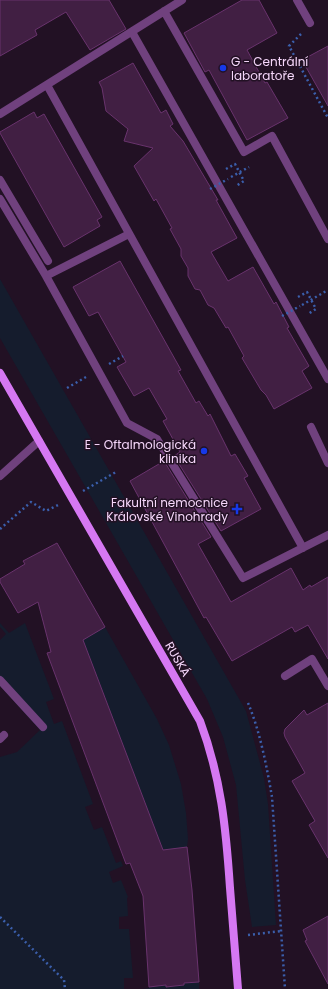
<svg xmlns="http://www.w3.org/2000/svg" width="328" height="989" font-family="Poppins,sans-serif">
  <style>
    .green { fill: #151c2d }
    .building { fill: #411f43; stroke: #69336d }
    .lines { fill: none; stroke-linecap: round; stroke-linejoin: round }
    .path { stroke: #3b5fac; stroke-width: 2.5; stroke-dasharray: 2 3; stroke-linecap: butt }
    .lane { stroke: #70417e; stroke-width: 8 }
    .street { stroke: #70417e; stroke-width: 8 }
    .secondary { stroke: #d578f2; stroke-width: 8 }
    .path-bridge { stroke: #3b5fac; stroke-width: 2.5; stroke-dasharray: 2 3; stroke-linecap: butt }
    .poi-dot { fill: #1739e8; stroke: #221124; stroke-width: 1.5 }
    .labels { text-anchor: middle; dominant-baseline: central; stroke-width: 3; stroke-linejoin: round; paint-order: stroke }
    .poi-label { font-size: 12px; fill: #f6d7fb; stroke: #221124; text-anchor: end }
    .street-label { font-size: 12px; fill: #f6d7fb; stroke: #221124 }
  </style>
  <rect width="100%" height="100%" fill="#221124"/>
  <!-- green -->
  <path class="green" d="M0,279L246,711L264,778L268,804L276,925L252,927L245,880L236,785L223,737L207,699L0,338Z
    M0,623L9,633L25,623L54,699L46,702L54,724L62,721L93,804L85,807L94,830L102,827L116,863L121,861L123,866L109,872L113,883L121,880L128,897L127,898L128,916L119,917V929H129L133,978H124V989H0V757L17,752L40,730L0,686V640L6,634L0,627Z
    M105,627L157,719L169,745L181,784L186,813L188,839L187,847L163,850L83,640Z
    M199,982V989H143L149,988V987L166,985V987L184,985V983Z"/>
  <!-- building -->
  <path class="building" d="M0,0H109L126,29L90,50L66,12L35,30L37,35L0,56Z
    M242,0H259L277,33L247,50L265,83L267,82L288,118L247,140L209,70L205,72L184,33Z
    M328,46V106L302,60Z
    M133,63L161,113L166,110L173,124L170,126L183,141L218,200H216L237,238L211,252L228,281L253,267L274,304L276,302L289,327L287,328L309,366L302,371L312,388L274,409L266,395L261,390L242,358L244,356L228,327L226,328L214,308L208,305L200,290L195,289L188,276V268L181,256V249L170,229L172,228L156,199L154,201L134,166L153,148L124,141L128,129L106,111L102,88L99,82Z
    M34,112L37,118L44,114L102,217L97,220L100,226L64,247L0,133V132Z
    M120,261L181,370L178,371L196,403L199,401L208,416L210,414L231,456L235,454L248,476L244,478L261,509L221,531L174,456L180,452L163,421L167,419L149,388L134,396L117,367L126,362L98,312L89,316L73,287Z
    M164,461L211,537L198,544L231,602L291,568L303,590L310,585L311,587L328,577V659L308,625L295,632L292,627L232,661L206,617L204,618L130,481Z
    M57,543L105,627L83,640L163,850L187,847L192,890L199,982L184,983V985L166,987V985L149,987L143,896L130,863L126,864L47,653L51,652L38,602L18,613L0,582V579L25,564L23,561Z
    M328,703V858L309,825L315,821L292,781L305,773L285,737L284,733L285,729L304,710L307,715Z
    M328,916V984L305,941L307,940L303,930Z"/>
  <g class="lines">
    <!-- path -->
    <path class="path" d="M301,34L289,46L328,118
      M226,169L235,164L244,181L236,186
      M231,177L249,167
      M298,297L307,292L316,309L308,314
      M302,305L328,290
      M109,364L123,356
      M67,388L86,377
      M83,491L116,472
      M0,529L31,502L46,511L60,504
      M248,703C260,731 267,768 272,797L285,989
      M0,917L64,980L65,989
      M248,935L281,931"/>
    <!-- lane -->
    <path class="lane" d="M297,0L310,23
      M164,11L244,152L272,136L328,239
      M132,32L328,379
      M47,85L303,548
      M0,114L182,0
      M0,180L48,261
      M0,199L46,276L127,423L157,439L243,578L328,535
      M46,276L129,234
      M311,427L328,463
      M285,676L312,659L328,686
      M0,680L43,727
      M0,739L4,735"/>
    <!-- street -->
    <path class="street" d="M0,476L39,441"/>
    <!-- secondary -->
    <path class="secondary" d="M0,373L200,721C221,777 226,828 230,888C233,922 235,955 238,989"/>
    <!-- path-bridge -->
    <path class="path-bridge" d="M210,189L228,179
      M282,316L300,306"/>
  </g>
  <!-- markers -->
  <g class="poi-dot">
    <circle cx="223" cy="68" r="4"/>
    <circle cx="204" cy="451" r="4"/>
    <path d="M235 503h4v4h4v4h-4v4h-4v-4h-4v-4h4z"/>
  </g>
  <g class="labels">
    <!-- poi labels -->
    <g class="poi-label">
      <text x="231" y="61" text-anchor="start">G - Centrální<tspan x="231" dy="14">laboratoře</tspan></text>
      <text x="196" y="444">E - Oftalmologická<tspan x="196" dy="14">klinika</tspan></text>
      <text x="228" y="502">Fakultní nemocnice<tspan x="228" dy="14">Královské Vinohrady</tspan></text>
    </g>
    <!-- street labels -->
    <g class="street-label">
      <text transform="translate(178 659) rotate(60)">RUSKÁ</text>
    </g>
  </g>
</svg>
